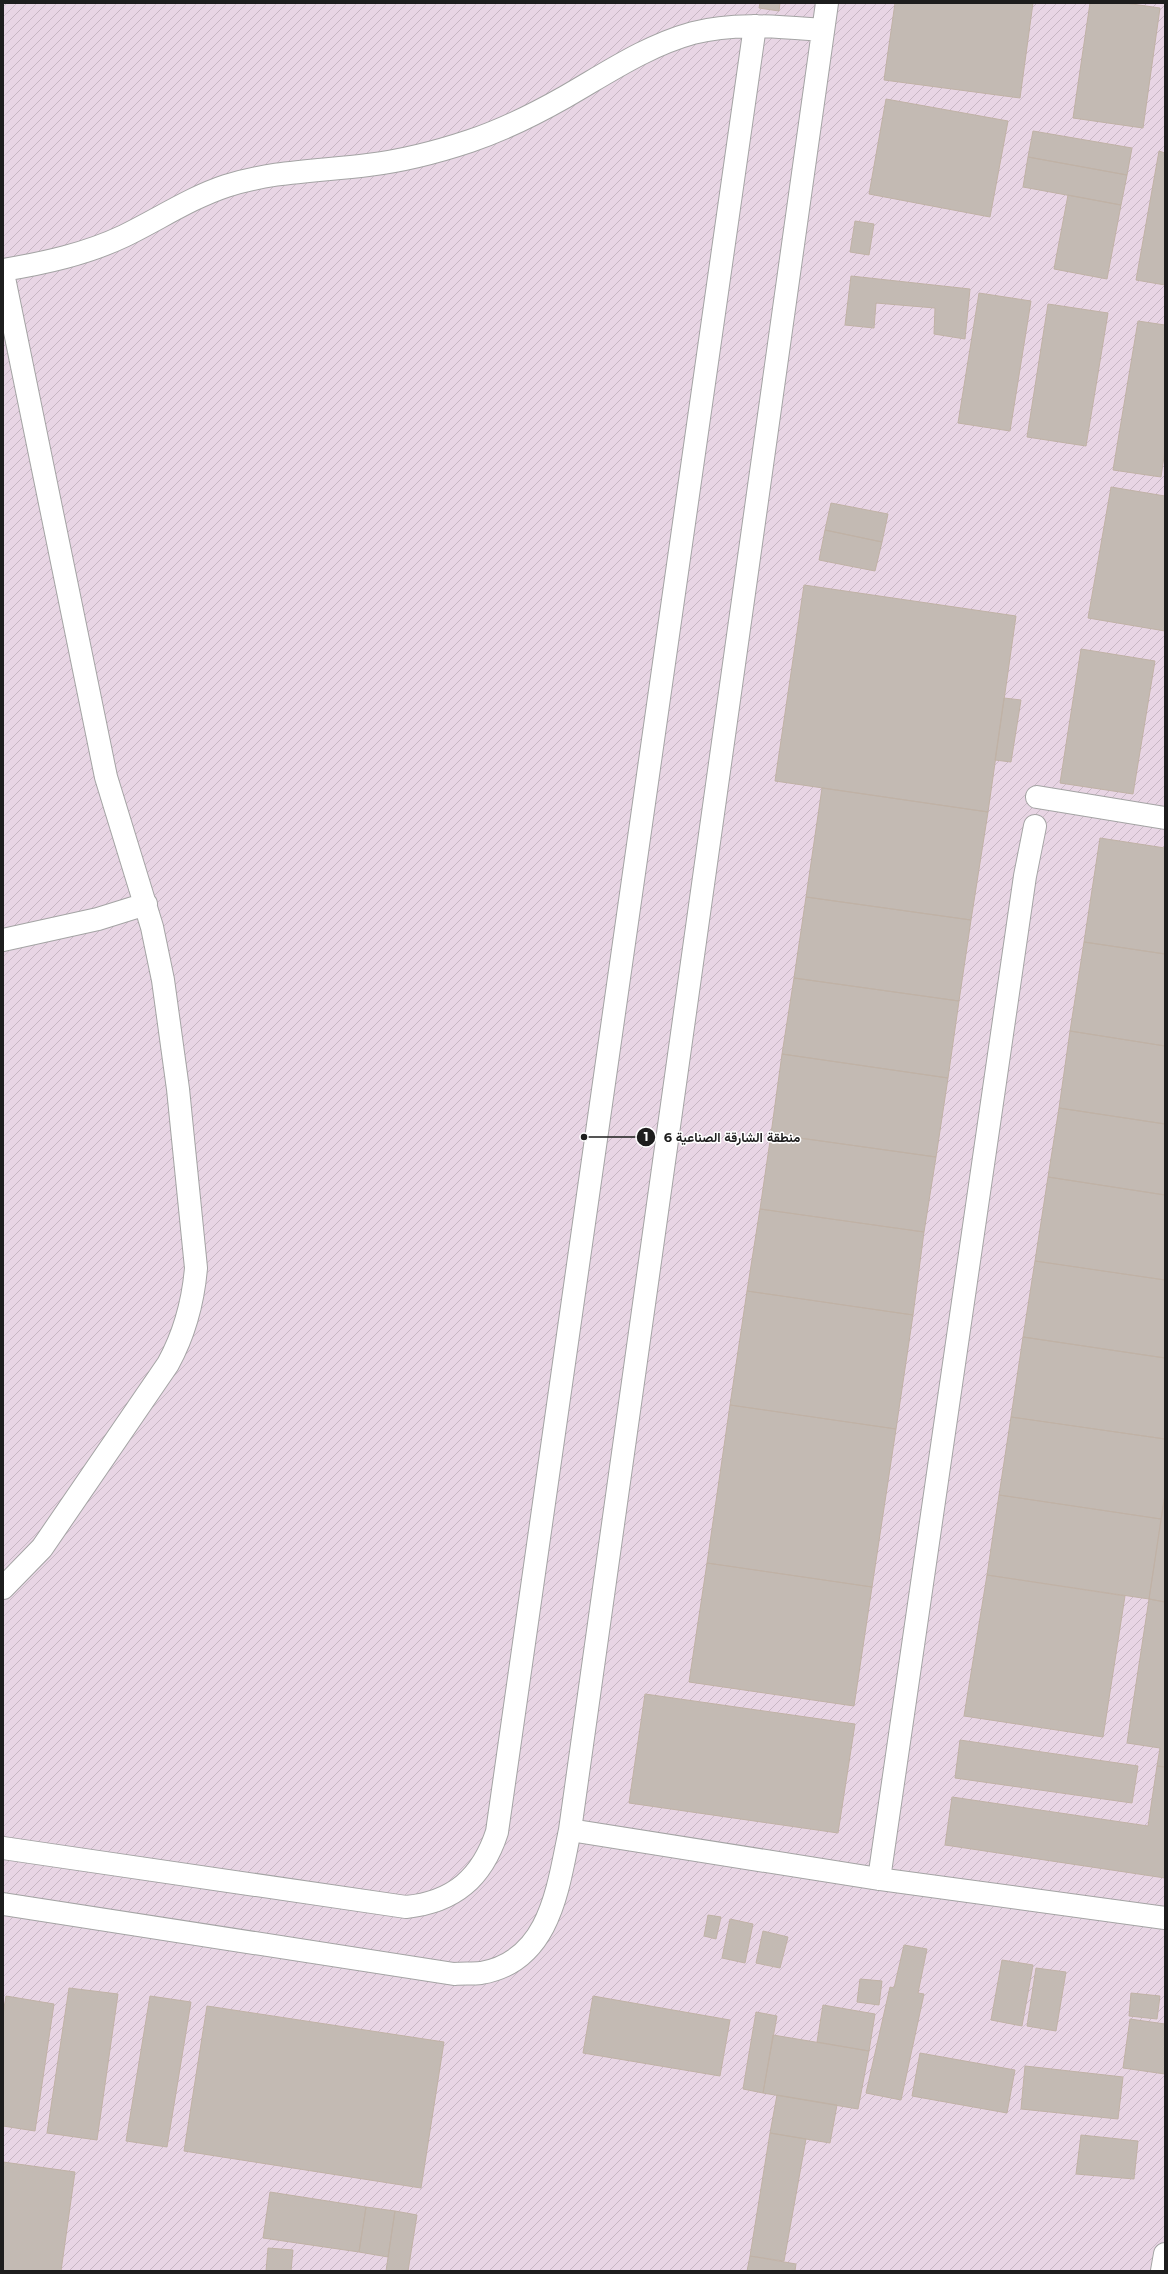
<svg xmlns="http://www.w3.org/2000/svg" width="1168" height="2274" font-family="Montserrat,Vazirmatn,sans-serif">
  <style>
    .industrial { fill: url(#industrial-furrows) }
    .building { fill: #c3bab3; stroke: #c0b2a6 }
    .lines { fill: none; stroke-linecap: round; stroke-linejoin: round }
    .minor-casing { stroke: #a4a4a4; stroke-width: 24 }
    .minor { stroke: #fff; stroke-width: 22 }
    .leader { fill: none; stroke: #1d1d1d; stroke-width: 1.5 }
    .callout-dot { fill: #1d1d1d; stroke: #fff; stroke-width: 1.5 }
    .mark-label { font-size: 12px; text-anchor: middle; font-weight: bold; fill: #fff }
    .callout-label { font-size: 13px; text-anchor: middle; font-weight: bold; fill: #1d1d1d; stroke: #fff; stroke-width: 3; stroke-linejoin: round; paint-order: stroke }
  </style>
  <defs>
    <pattern id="industrial-furrows" width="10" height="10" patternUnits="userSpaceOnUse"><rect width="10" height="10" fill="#e8d5e4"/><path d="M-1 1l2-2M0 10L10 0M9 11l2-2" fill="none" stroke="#c7b6c3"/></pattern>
  </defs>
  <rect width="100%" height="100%" fill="#efebe3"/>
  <!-- industrial -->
  <path class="industrial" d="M3,3H1165V2271H3Z"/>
  <!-- building -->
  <path class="building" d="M760,3H780L779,11L759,8Z
    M895,3H1033L1020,98L884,80Z
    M1090,3H1125L1160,8L1143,128L1073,118Z
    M886,99L1008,121L990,217L869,194Z
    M1033,131L1132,148L1127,175L1028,157Z
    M1159,151L1165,153V285L1136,280Z
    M1028,157L1127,175L1121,205L1023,187Z
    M1068,195L1121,205L1107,279L1054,269Z
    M855,221L874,224L869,255L850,252Z
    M851,276L970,289L965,339L934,334L935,308L876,303L874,328L845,325Z
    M979,293L1031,301L1010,431L958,423Z
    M1048,304L1108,313L1086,446L1027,437Z
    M1138,321L1165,325V450L1161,477L1113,470Z
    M1111,487L1165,496V631L1088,618Z
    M831,503L888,514L882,542L825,530Z
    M825,530L882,542L875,571L819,560Z
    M804,585L1016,616L988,812L775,781Z
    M1081,649L1155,661L1133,794L1060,783Z
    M1004,698L1021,700L1011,762L995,760Z
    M822,788L988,812L971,920L806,897Z
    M1100,838L1165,848V954L1084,942Z
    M806,897L971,920L959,1001L794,978Z
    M1084,942L1165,954V1046L1070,1031Z
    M794,978L959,1001L948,1078L782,1054Z
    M1070,1031L1165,1046V1124L1059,1108Z
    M782,1054L948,1078L936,1157L771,1134Z
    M1059,1108L1165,1124V1195L1048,1177Z
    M771,1134L936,1157L924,1232L760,1209Z
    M1048,1177L1165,1195V1280L1035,1261Z
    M760,1209L924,1232L913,1315L747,1291Z
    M1035,1261L1165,1280V1358L1023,1337Z
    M747,1291L913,1315L896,1429L730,1405Z
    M1023,1337L1165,1358V1439L1011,1417Z
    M730,1405L896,1429L872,1587L707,1563Z
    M1011,1417L1165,1439V1495L1161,1519L999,1495Z
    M999,1495L1161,1519L1149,1599L987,1575Z
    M1165,1495V1602L1149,1599Z
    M707,1563L872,1587L854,1706L689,1682Z
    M987,1575L1125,1596L1103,1737L964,1716Z
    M1149,1599L1165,1602V1767L1157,1766L1160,1748L1127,1743Z
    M645,1694L855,1724L838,1833L629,1803Z
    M960,1740L1138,1766L1132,1803L955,1778Z
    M1157,1766L1165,1767V1878L945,1845L952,1797L1148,1826Z
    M708,1915L721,1917L716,1939L704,1936Z
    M730,1919L753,1924L745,1963L722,1958Z
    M763,1931L788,1937L780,1968L756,1963Z
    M904,1945L927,1949L918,1993L924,1994L901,2100L866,2093L890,1987L894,1988Z
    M1002,1960L1033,1965L1022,2026L991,2020Z
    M1036,1968L1066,1972L1056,2031L1027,2026Z
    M860,1979L882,1981L879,2005L857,2002Z
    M69,1988L118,1994L97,2140L47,2133Z
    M1131,1993L1160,1996L1157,2019L1129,2016Z
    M6,1996L54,2004L35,2131L3,2126V2014Z
    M150,1996L191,2002L167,2147L126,2141Z
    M593,1996L730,2020L720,2076L583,2053Z
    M823,2005L875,2014L869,2051L817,2042Z
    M207,2006L444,2042L421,2188L184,2151Z
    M756,2012L777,2016L763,2093L743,2089Z
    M1130,2019L1165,2024V2074L1123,2068Z
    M773,2035L869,2051L858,2109L763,2093Z
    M920,2053L1015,2070L1007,2113L912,2096Z
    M1025,2066L1123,2077L1118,2119L1021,2109Z
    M777,2095L837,2105L830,2143L770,2133Z
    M770,2133L806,2139L784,2261L750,2256Z
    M1081,2135L1138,2141L1134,2179L1076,2174Z
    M3,2162L75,2172L61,2271H3Z
    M270,2192L366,2207L359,2252L263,2238Z
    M366,2207L395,2211L388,2257L359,2252Z
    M395,2211L417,2215L408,2271H386Z
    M268,2248L293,2250L291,2271H266Z
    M750,2256L796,2264L795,2271H747Z"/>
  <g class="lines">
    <defs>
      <path id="minor" d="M3,270C45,263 86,254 124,236C159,219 190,198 226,186C272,171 321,171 368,165C402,161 437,152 470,141C503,130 535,114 565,97C607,73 646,46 693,33C735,22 780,27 823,30
        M3,273L106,777L152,927L163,980L178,1089L196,1268C193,1303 185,1333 168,1364L42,1548L3,1588
        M1037,797L1165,818
        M3,940L98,919L146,904
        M570,1830L879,1879L1165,1918
        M3,1848L406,1907C454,1902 482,1878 497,1832L755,26
        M879,1879L1025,876L1035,826
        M3,1904L454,1974C462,1973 472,1974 481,1973C551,1961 558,1886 570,1830L827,3
        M1162,2271L1165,2254"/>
    </defs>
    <!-- minor casing -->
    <use href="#minor" class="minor-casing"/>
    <!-- minor -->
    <use href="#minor" class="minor"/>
  </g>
  <!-- callouts -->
  <path class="leader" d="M584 1137L646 1137"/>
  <g class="callout-dot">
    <circle cx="584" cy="1137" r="4"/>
    <circle cx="646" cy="1137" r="10"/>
  </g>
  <g class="mark-label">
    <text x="646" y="1141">1</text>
  </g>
  <g class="callout-label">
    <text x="732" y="1142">منطقة الشارقة الصناعية 6</text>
  </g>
  <!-- border -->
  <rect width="1168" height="2274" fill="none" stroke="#1d1d1d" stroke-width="8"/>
</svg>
